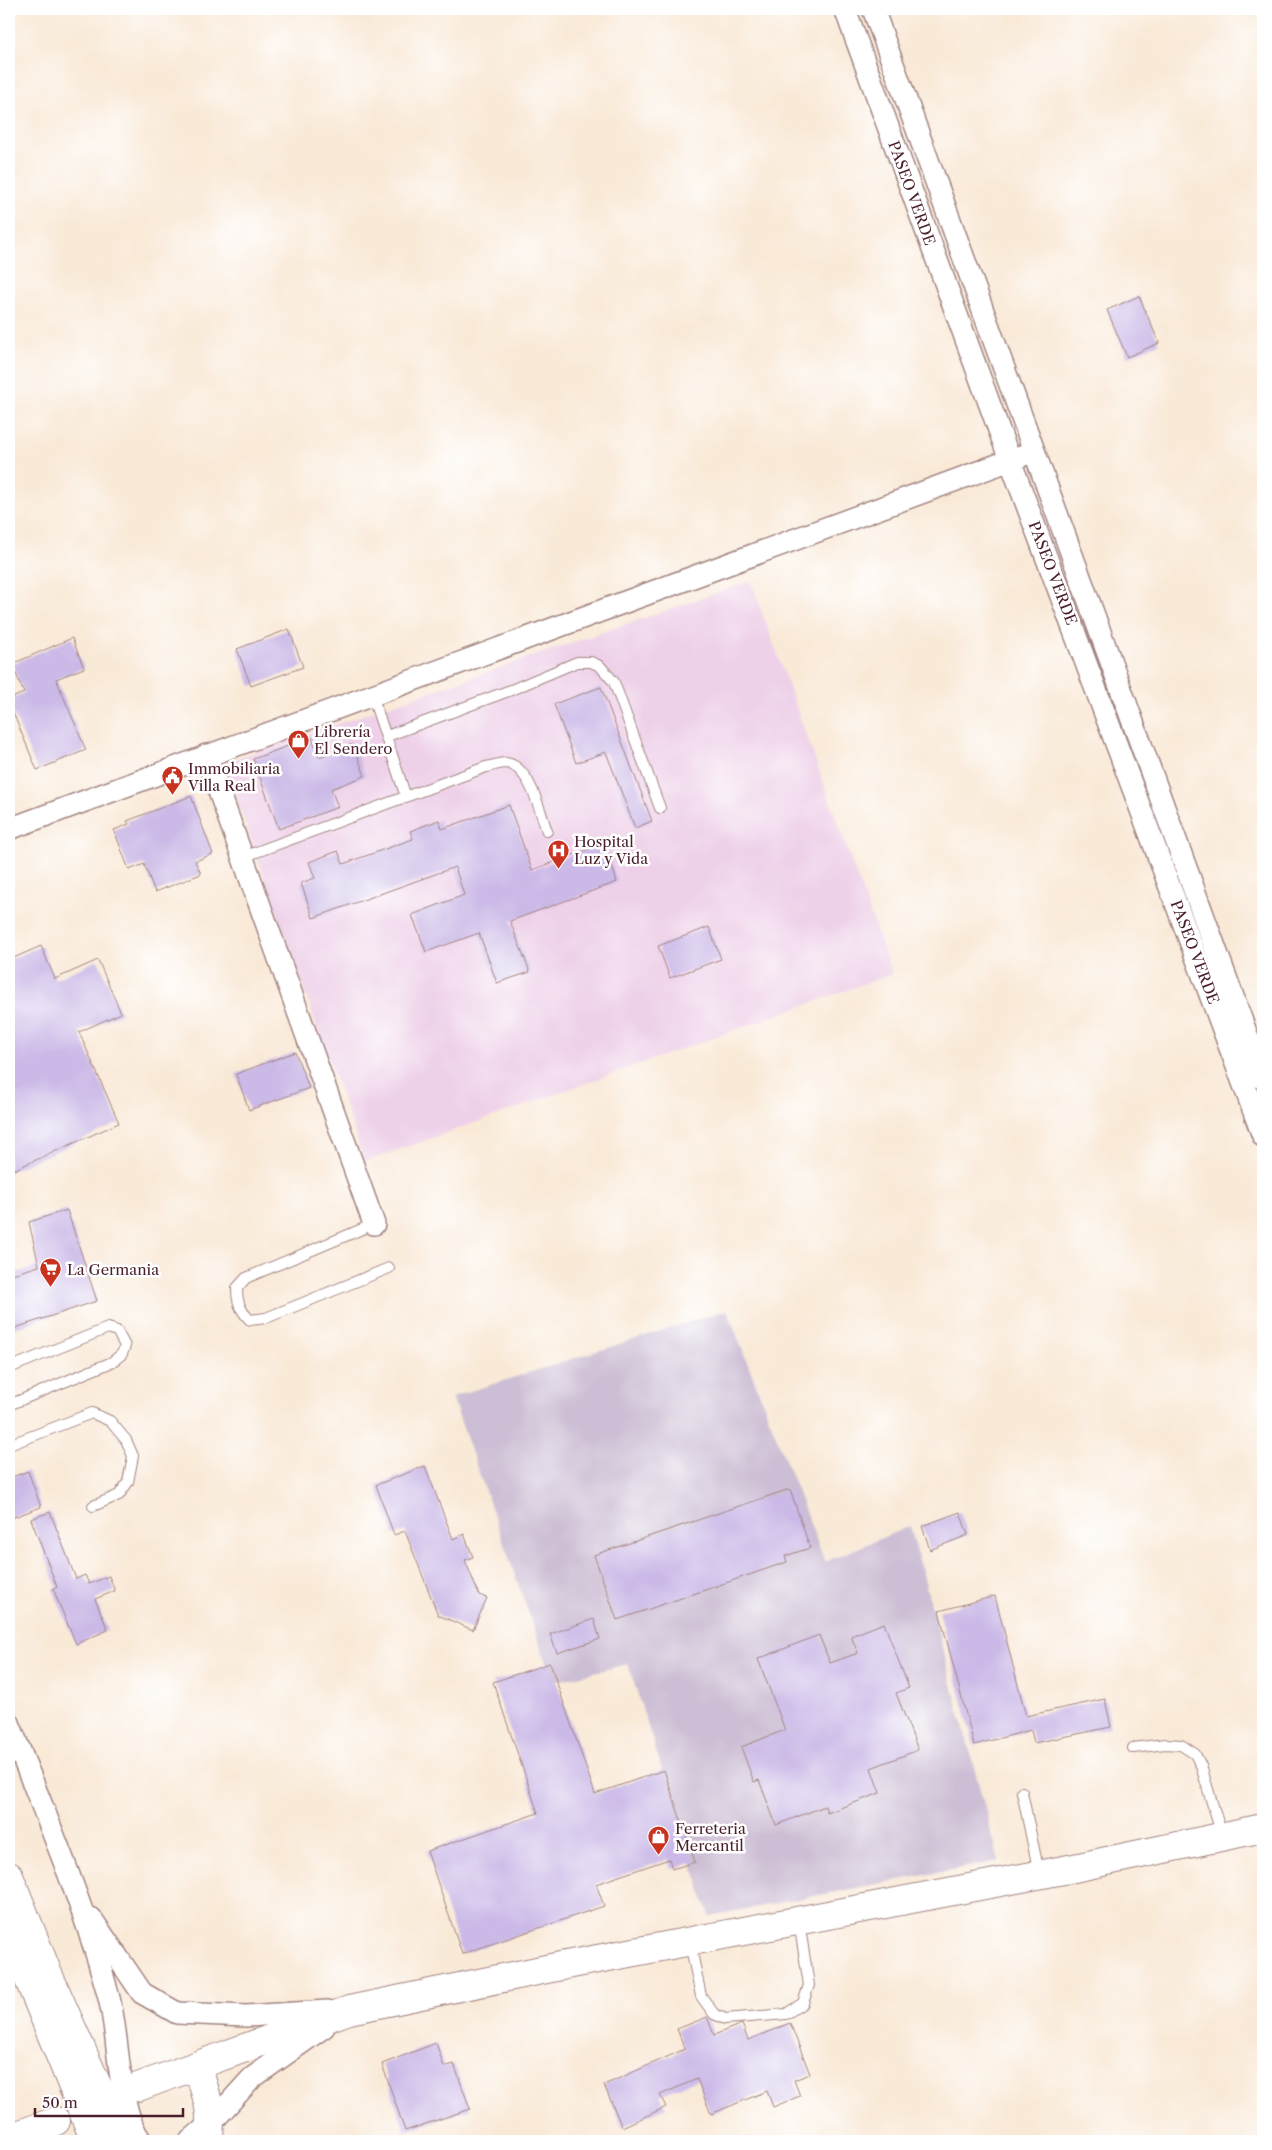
<svg xmlns="http://www.w3.org/2000/svg" width="1272" height="2150" font-family="'Libre Caslon Text',serif">
  <style>
    .built { fill: #eed0e8 }
    .industrial { fill: #ccbed4 }
    .building { fill: #cbb9e7 }
    .lines { fill: none; stroke-linecap: round; stroke-linejoin: round }
    .lane-casing { stroke: #a28481; stroke-width: 12 }
    .street-casing { stroke: #a28481; stroke-width: 24 }
    .secondary-casing { stroke: #a28481; stroke-width: 30 }
    .highway-casing { stroke: #a28481; stroke-width: 30 }
    .lane { stroke: #fff; stroke-width: 10 }
    .street { stroke: #fff; stroke-width: 21 }
    .secondary { stroke: #fff; stroke-width: 28 }
    .highway { stroke: #fff; stroke-width: 28 }
    .labels { text-anchor: middle; dominant-baseline: central; stroke-width: 5; stroke-linejoin: round; paint-order: stroke }
    .street-label { font-size: 15px; fill: #4a1f2b; stroke: #fff }
    .poi-label { font-size: 15px; fill: #4a1f2b; stroke: #fff; text-anchor: start }
  </style>
  <rect width="100%" height="100%" fill="#fff"/>
  <filter id="ink" filterUnits="userSpaceOnUse"><feTurbulence type="fractalNoise" baseFrequency=".02" numOctaves="2"/><feDisplacementMap in="SourceGraphic" scale="10" xChannelSelector="R" yChannelSelector="G"/><feConvolveMatrix kernelMatrix="1 2 1 2 8 2 1 2 1" color-interpolation-filters="sRGB"/></filter>
  <filter id="wash" filterUnits="userSpaceOnUse"><feTurbulence type="fractalNoise" baseFrequency=".0096" numOctaves="4" result="noise"/><feDisplacementMap in="SourceGraphic" scale="20" xChannelSelector="R" yChannelSelector="G"/><feGaussianBlur stdDeviation="1.12" result="paint"/><feColorMatrix in="noise" values="0 0 0 0 0 0 0 0 0 0 0 0 0 0 0 0 0 1.4 0 .05"/><feComposite in="paint" operator="in"/></filter>
  <g filter="url(#wash)">
    <rect width="100%" height="100%" fill="#f9e9d7"/>
    <!-- built -->
    <path class="built" d="M751,581L892,974L365,1162L224,763Z"/>
    <!-- industrial -->
    <path class="industrial" d="M727,1310L825,1562L910,1526L999,1861L709,1916L628,1664L553,1682L452,1397Z"/>
    <g id="blocks">
      <!-- building -->
      <path class="building" d="M1139,296L1159,343L1127,357L1107,310Z
        M289,629L303,667L251,686L237,649Z
        M72,638L84,668L56,679L86,750L37,770L9,703V699L24,693L12,664Z
        M601,687L652,821L635,828L606,752L576,763L554,704Z
        M312,737L319,757L353,744L365,776L331,789L338,807L279,829L253,759Z
        M191,796L213,854L195,861L201,874L155,892L144,864L129,870L114,830L129,824L127,821Z
        M509,805L532,870L605,843L617,882L510,921L530,972L497,983L479,933L426,952L412,915L464,895L455,867L313,918L301,883L315,878L309,862L338,851L343,864L413,839L410,831L439,820L442,829Z
        M709,927L721,959L670,978L658,946Z
        M41,946L55,979L98,960L121,1013L79,1032L119,1123L9,1172V960Z
        M295,1052L309,1088L249,1110L236,1074Z
        M67,1210L97,1301L9,1330V1275L39,1266L29,1222Z
        M425,1466L453,1539L464,1534L473,1557L465,1560L479,1595L487,1598L473,1630L438,1615L405,1531L394,1535L376,1485Z
        M28,1471L41,1507L9,1519V1478Z
        M790,1489L810,1548L785,1556L787,1562L617,1620L594,1555Z
        M50,1512L76,1579L85,1575L89,1584L109,1576L115,1591L95,1599L108,1630L76,1644L53,1589L57,1587L31,1519Z
        M960,1512L968,1535L930,1550L922,1526Z
        M995,1596L1026,1716L1105,1699L1111,1727L1034,1743L1031,1730L974,1745L939,1611Z
        M594,1619L600,1639L557,1653L550,1634Z
        M884,1623L909,1688L896,1693L918,1750L871,1768L880,1793L827,1813L825,1806L776,1825L759,1780L754,1782L741,1747L785,1730L758,1659L819,1635L830,1663L858,1653L851,1636Z
        M550,1663L595,1794L664,1770L695,1862L672,1869L669,1859L596,1884L604,1906L462,1954L427,1851L538,1813L493,1682Z
        M707,2017L714,2035L742,2024L748,2040L790,2023L810,2074L794,2080L800,2096L773,2107L767,2091L711,2114L697,2079L660,2095L666,2107L622,2127L604,2085L685,2049L677,2029Z
        M436,2043L444,2067L454,2064L470,2109L405,2131L382,2064Z"/>
    </g>
  </g>
  <g filter="url(#ink)">
    <use href="#blocks" fill-opacity="0" stroke="#a28481" stroke-width="1"/>
    <g class="lines">
      <defs>
        <path id="lane" d="M372,695L406,797
          M387,736L511,690L577,662H591L600,666L614,682L660,808
          M243,857L486,767C492,766 500,763 506,763C530,766 540,812 547,831
          M374,1224L246,1278L237,1288C237,1302 240,1310 250,1320L266,1318L389,1268
          M9,1368L108,1328L117,1331L125,1346L122,1354L112,1362L9,1405
          M9,1445L92,1413L110,1421L126,1440L133,1456L128,1482L119,1495L93,1506
          M1133,1748L1165,1744L1181,1745L1195,1754L1201,1766L1222,1836
          M1022,1792L1039,1873
          M690,1943L701,1996L714,2014L725,2019L786,2014L803,2003L809,1985L799,1922"/>
        <path id="street" d="M845,9L1010,460L1263,1136
          M873,9L1263,1079
          M206,755L374,1224
          M9,829L1024,455
          M9,1723C45,1814 84,1904 109,1998C120,2039 117,2109 141,2141
          M91,1918L142,1993L177,2013L246,2016L328,2011
          M190,2141L212,2122L252,2078L324,2027"/>
        <path id="secondary" d="M138,2087L349,2010L556,1967L1074,1868L1263,1828
          M9,2138L56,2121"/>
        <path id="highway" d="M9,1876L48,1974L122,2141
          M9,1931L95,2141
          M197,2066C206,2095 214,2110 208,2141"/>
      </defs>
      <!-- lane casing -->
      <use href="#lane" class="lane-casing"/>
      <!-- street casing -->
      <use href="#street" class="street-casing"/>
      <!-- secondary casing -->
      <use href="#secondary" class="secondary-casing"/>
      <!-- highway casing -->
      <use href="#highway" class="highway-casing"/>
      <!-- lane -->
      <use href="#lane" class="lane"/>
      <!-- street -->
      <use href="#street" class="street"/>
      <!-- secondary -->
      <use href="#secondary" class="secondary"/>
      <!-- highway -->
      <use href="#highway" class="highway"/>
    </g>
  </g>
  <!-- icons -->
  <defs>
    <symbol id="shop-pin" viewBox="-11 -11 22 30"><path d="M0 17L-7.5 6A9.5 9.5 0 1 1 7.5 6Z" fill="#c8321e" stroke="#fff"/><path d="M-5-2.5h2.3a2.7 3.5 0 0 1 5.4 0H5L5.5 6h-11ZM-1.5-2.5h3a1.5 2.3 0 0 0-3 0Z" fill="#fff"/></symbol>
    <symbol id="civic-pin" viewBox="-11 -11 22 30"><path d="M0 17L-7.5 6A9.5 9.5 0 1 1 7.5 6Z" fill="#c8321e" stroke="#fff"/><path d="M-.6-6.5H3V-4.5H.6V-3L4-1V1h2V6H-6V1h2V-1L-.6-3ZM-1.2 2.5V6h2.4V2.5Z" fill="#fff"/></symbol>
    <symbol id="hospital-pin" viewBox="-11 -11 22 30"><path d="M0 17L-7.5 6A9.5 9.5 0 1 1 7.5 6Z" fill="#c8321e" stroke="#fff"/><path d="M-5-5h3v3.5h4V-5h3V5h-3V1.5h-4V5h-3Z" fill="#fff"/></symbol>
    <symbol id="supermarket-pin" viewBox="-11 -11 22 30"><path d="M0 17L-7.5 6A9.5 9.5 0 1 1 7.5 6Z" fill="#c8321e" stroke="#fff"/><path d="M-6-5.5h2.5l.6 2H6L4.5 2H-2.5L-4.4-4H-6ZM-1.5 3.2a1.3 1.3 0 1 0 .1 0ZM3 3.2a1.3 1.3 0 1 0 .1 0Z" fill="#fff"/></symbol>
  </defs>
  <g fill-rule="evenodd">
    <use href="#shop-pin" x="286" y="728" width="25" height="34"/>
    <use href="#civic-pin" x="160" y="764" width="25" height="34"/>
    <use href="#hospital-pin" x="546" y="838" width="25" height="34"/>
    <use href="#supermarket-pin" x="38" y="1256" width="25" height="34"/>
    <use href="#shop-pin" x="646" y="1824" width="25" height="34"/>
  </g>
  <g class="labels">
    <!-- street labels -->
    <g class="street-label">
      <text transform="translate(912 193) rotate(70)">PASEO VERDE</text>
      <text transform="translate(1053 573) rotate(69)">PASEO VERDE</text>
      <text transform="translate(1195 952) rotate(69)">PASEO VERDE</text>
    </g>
    <!-- poi labels -->
    <g class="poi-label">
      <text x="314" y="731">Librería<tspan x="314" dy="17">El Sendero</tspan></text>
      <text x="188" y="768">Immobiliaria<tspan x="188" dy="17">Villa Real</tspan></text>
      <text x="574" y="841">Hospital<tspan x="574" dy="17">Luz y Vida</tspan></text>
      <text x="67" y="1269">La Germania</text>
      <text x="675" y="1828">Ferreteria<tspan x="675" dy="17">Mercantil</tspan></text>
    </g>
  </g>
  <!-- margin -->
  <rect width="1272" height="2150" fill="none" stroke="#fff" stroke-width="30"/>
  <!-- scale -->
  <path d="M35 2108v8h148v-8" fill="none" stroke="#4a1f2b" stroke-width="2.5"/>
  <text x="42" y="2108" font-size="15" fill="#4a1f2b" stroke="#ffffff" stroke-width="4" paint-order="stroke">50 m</text>
</svg>
